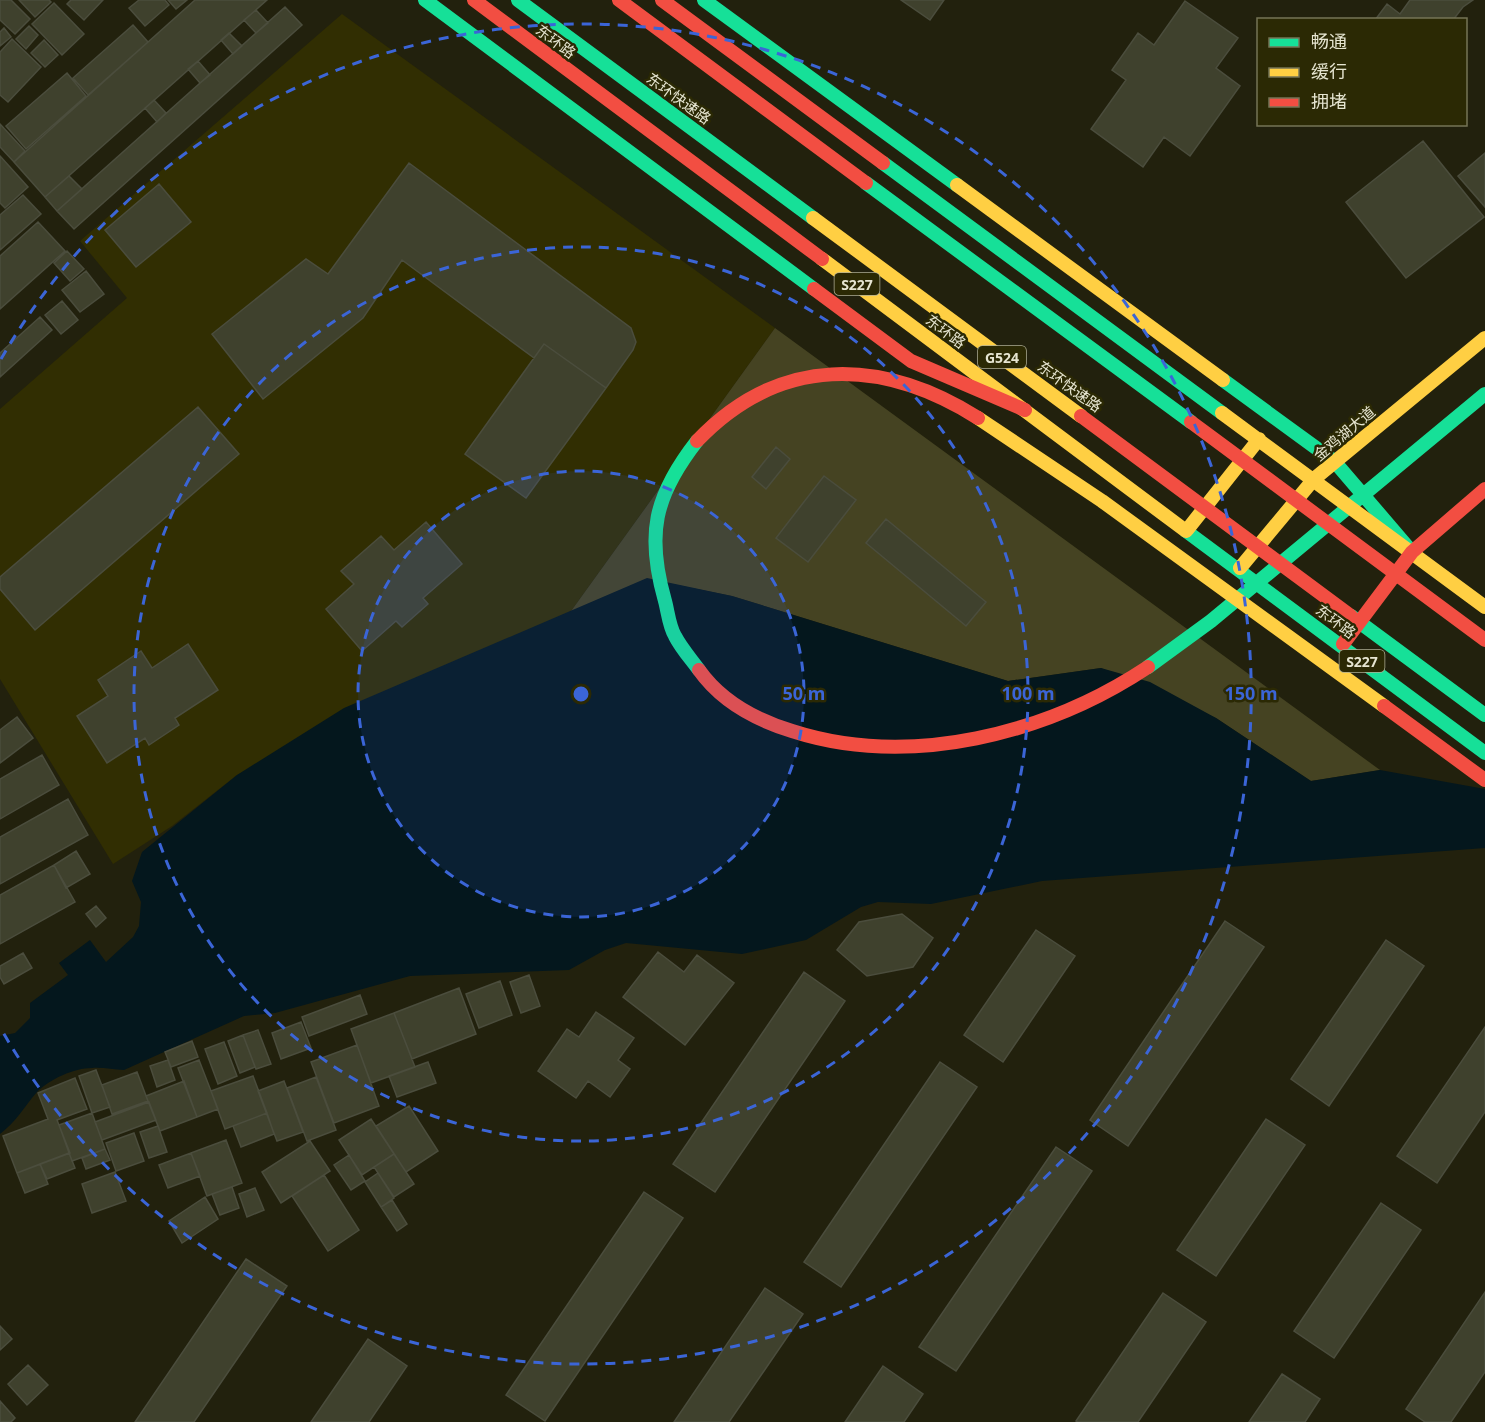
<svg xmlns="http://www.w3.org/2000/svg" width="1485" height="1422" font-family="'Noto Sans','Noto Sans SC',sans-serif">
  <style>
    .built { fill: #312e02 }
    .green { fill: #454322 }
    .water { fill: #04171d }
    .building { fill: #3f412d; stroke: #4b4d3d; stroke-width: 1.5 }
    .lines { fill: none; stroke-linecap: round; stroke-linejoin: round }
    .fast { stroke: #16e098; stroke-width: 14 }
    .slow { stroke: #ffcf43; stroke-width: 14 }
    .jam { stroke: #f24e42; stroke-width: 14 }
    .ring { fill: none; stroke: #3b65d7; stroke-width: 3; stroke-dasharray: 10 8 }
    .labels { text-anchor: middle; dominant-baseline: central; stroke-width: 5; stroke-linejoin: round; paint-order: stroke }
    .shield { fill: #2b2904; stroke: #aead94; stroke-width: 1.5 }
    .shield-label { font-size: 14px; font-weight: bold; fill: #e6e5d1 }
    .street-label { font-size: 15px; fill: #e6e5d1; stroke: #2b2904 }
    .centre { fill: #3b65d7; stroke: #2b2904; stroke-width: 3 }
    .ring-label { font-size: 18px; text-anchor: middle; font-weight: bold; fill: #3b65d7; stroke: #2b2904; stroke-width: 5; stroke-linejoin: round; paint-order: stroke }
  </style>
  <rect width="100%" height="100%" fill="#22210d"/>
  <!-- built -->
  <path class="built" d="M342,14L775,328L569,614L472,655L237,775L172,826L113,864L0,679V409L127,298L80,241Z"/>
  <!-- green -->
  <path class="green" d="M775,328L1380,770L1311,781L1216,718L1101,668L1008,681L732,596L647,579L569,614Z"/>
  <!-- water -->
  <path class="water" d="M647,578L732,596L1008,681L1101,668L1150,682L1216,718L1311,781L1380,770L1485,789V848L1042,881L931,904L878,902L861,907L806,940L742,954L626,943L605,950L569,970L410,976L275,1013L244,1016L124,1070C113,1070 103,1067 92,1068C74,1068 50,1079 37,1092C24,1107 16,1122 0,1134V1036L15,1033L30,1018V1003L68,975L59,963L90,940L106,962L133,937L139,926L141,902L132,881L142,852L237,775L344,708Z"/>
  <!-- building -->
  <path class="building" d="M0,0H11L30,19L15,34L0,20Z
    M19,0H49L51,2L35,17Z
    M71,0H103L84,20L67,4Z
    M139,0H165L169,5L145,26L129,8Z
    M168,0H187L176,9Z
    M195,0H267L45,197L14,162Z
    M901,0H944L930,20Z
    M1410,0H1473L1463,7L1453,20H1375L1387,4L1400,14Z
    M1185,1L1238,38L1216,68L1240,86L1190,156L1164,137L1143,167L1091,129L1126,80L1112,70L1138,33L1154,45Z
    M54,3L84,34L62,55L32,24Z
    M285,7L302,25L74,229L57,211Z
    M256,10L268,23L256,33L244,20Z
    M133,25L148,42L88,95L73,78Z
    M29,26L38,35L26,49L16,39Z
    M4,28L11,37L0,46V32Z
    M229,33L242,46L233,54L221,40Z
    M12,39L41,67L8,102L0,95V52Z
    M44,40L58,55L45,67L31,53Z
    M198,61L210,75L200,83L188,69Z
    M67,73L86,96L26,149L6,126Z
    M154,100L166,113L157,122L145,108Z
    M0,124L25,151L14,162L0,147Z
    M1423,141L1484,217L1406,278L1346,202Z
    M1485,153V207L1458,176Z
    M0,156L28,187L5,208L0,203Z
    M409,163L631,328L636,342L633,350L606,388L544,344L534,358L402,260L363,318L263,399L212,334L306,259L328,274Z
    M69,176L82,189L57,211L45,197Z
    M159,184L191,222L136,267L105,230Z
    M23,195L41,214L0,250V215Z
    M38,222L65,251L0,309V256Z
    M67,251L84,269L70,281L54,263Z
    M86,271L104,294L80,312L62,290Z
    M62,301L78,320L61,334L45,315Z
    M40,317L52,330L0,377V353Z
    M544,344L606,388L526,498L465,454Z
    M198,407L239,454L35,630L0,589V577Z
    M776,447L790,459L766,489L752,477Z
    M824,476L856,500L808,562L776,538Z
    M886,519L986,602L966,626L866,543Z
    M426,522L462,564L423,598L428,604L402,627L396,621L362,651L326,609L354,584L341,571L381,536L394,550Z
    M188,644L218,690L175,718L179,725L149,745L145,738L107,763L77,716L108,696L98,680L141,651L152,668Z
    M17,717L33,738L0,763V730Z
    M42,755L59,785L0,819V779Z
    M68,799L88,835L0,884V837Z
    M76,851L90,874L66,888L54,865Z
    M54,865L75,902L0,944V895Z
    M96,906L106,918L96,927L86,914Z
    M902,914L933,938L913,967L867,976L837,950L859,922Z
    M1225,921L1264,947L1128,1146L1090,1120Z
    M1036,930L1075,956L1003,1062L964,1035Z
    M1386,940L1424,966L1329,1106L1291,1079Z
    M658,952L684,972L697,955L734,983L685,1045L623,997Z
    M23,953L32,968L4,984L0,977V966Z
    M804,972L845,1001L715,1192L673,1164Z
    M529,975L540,1006L521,1013L510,982Z
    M500,981L512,1015L479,1028L466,994Z
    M459,988L476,1034L412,1059L394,1013Z
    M360,995L367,1014L309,1036L302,1017Z
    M596,1012L634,1038L618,1060L630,1069L610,1097L588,1081L576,1098L538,1071L567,1029L579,1037Z
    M394,1013L415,1067L371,1083L351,1029Z
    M301,1022L311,1048L281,1059L272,1033Z
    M1485,1027V1112L1437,1183L1397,1156Z
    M258,1030L271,1064L256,1069L243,1035Z
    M243,1035L255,1067L240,1073L228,1041Z
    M192,1041L198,1057L171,1067L165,1052Z
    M224,1042L237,1076L218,1084L205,1049Z
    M357,1045L379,1106L334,1123L311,1062Z
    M168,1060L175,1080L157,1087L150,1066Z
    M199,1060L218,1109L197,1117L178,1068Z
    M428,1062L436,1083L397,1097L389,1076Z
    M940,1062L977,1087L841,1287L804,1262Z
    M96,1070L110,1107L92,1113L79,1076Z
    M137,1072L148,1101L112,1114L102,1085Z
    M253,1076L267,1113L225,1129L211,1091Z
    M316,1077L336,1130L307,1141L287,1088Z
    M75,1078L87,1109L57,1120L70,1153L17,1173L3,1136L48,1119L38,1093Z
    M184,1081L197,1117L160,1131L146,1096Z
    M284,1081L303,1132L277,1141L258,1091Z
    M149,1102L156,1120L102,1140L95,1122Z
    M409,1106L438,1151L406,1172L376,1126Z
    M92,1113L105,1149L72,1161L59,1125Z
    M267,1113L274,1134L241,1147L233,1126Z
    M371,1119L394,1154L362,1175L339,1140Z
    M1266,1119L1305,1145L1216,1276L1177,1250Z
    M158,1126L167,1152L149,1158L140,1132Z
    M134,1133L144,1161L116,1171L106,1143Z
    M226,1140L242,1183L207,1196L191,1153Z
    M310,1141L330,1171L281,1203L262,1172Z
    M1056,1147L1092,1171L956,1371L919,1347Z
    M105,1149L110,1160L86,1169L82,1158Z
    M69,1153L75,1168L47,1179L40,1164Z
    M191,1153L200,1176L168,1188L159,1165Z
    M394,1154L414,1184L394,1197L374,1167Z
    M349,1155L365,1181L351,1190L334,1165Z
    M40,1164L48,1184L25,1193L17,1173Z
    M115,1172L126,1201L92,1213L82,1184Z
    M378,1173L394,1198L381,1207L365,1182Z
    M324,1175L359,1230L328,1251L292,1196Z
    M232,1187L239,1208L220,1215L212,1194Z
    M255,1188L264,1210L247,1217L239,1194Z
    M644,1192L683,1218L545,1421L506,1395Z
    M205,1197L218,1219L182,1243L169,1221Z
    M392,1200L407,1224L397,1231L381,1207Z
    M1381,1203L1421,1230L1334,1358L1294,1331Z
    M246,1259L287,1286L194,1422H135Z
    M765,1288L803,1314L729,1422H674Z
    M1485,1292V1372L1451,1422H1425L1406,1409Z
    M1163,1293L1206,1322L1138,1422H1078L1076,1421Z
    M0,1326L12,1339L0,1350Z
    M368,1339L407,1366L369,1422H311Z
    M28,1365L48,1385L27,1405L8,1384Z
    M883,1366L923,1394L904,1422H845Z
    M1282,1374L1320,1399L1305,1422H1249Z
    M0,1401L15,1418L11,1422H0Z"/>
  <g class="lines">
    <!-- fast -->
    <path class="fast" d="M425,0L814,289
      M518,0L813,218
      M704,0L957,185
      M883,163L1222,413
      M866,183L1191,422
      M1223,380L1334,461L1412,552
      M697,441C654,496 646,535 665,601C668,612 669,626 675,636C681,648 691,659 699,670
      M1186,531L1485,753
      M1351,616L1485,715
      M1148,667L1211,621L1485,394"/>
    <!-- slow -->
    <path class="slow" d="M957,185L1223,380
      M813,218L1081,416
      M822,259L1186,531
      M1222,413L1485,607
      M978,418L1102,501L1384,706
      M1187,530L1259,439
      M1240,568L1314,479L1485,338"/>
    <!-- jam -->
    <path class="jam" d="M474,0L822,259
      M619,0L866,183
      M662,0L883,163
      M814,289L911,361L1025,410
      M1081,416L1351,616
      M1191,422L1485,640
      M697,441C779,355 881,357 978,418
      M1343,644L1412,552L1485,489
      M699,670C721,701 756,720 792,731C910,769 1047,734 1148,667
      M1384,706L1485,780"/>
  </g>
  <!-- distance rings -->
  <circle cx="581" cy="694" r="223" fill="#3b65d7" fill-opacity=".12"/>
  <g class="ring">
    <circle cx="581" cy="694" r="223"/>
    <circle cx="581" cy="694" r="447"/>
    <path d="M1 359A670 670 0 1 1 1 1029"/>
  </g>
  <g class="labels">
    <!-- shield labels -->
    <g class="shield">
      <rect x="834.5" y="273" width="45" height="22" rx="4.5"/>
      <rect x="978" y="346" width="48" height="22" rx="4.5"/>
      <rect x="1339.5" y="650" width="45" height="22" rx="4.5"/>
    </g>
    <g class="shield-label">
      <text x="857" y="284">S227</text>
      <text x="1002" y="357">G524</text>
      <text x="1362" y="661">S227</text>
    </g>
    <!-- street labels -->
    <g class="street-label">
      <text transform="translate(556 41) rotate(37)">东环路</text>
      <text transform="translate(679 98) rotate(36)">东环快速路</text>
      <text transform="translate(946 331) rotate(37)">东环路</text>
      <text transform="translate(1070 386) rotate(36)">东环快速路</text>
      <text transform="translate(1344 433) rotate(-40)">金鸡湖大道</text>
      <text transform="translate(1336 621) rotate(37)">东环路</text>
    </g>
  </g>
  <circle cx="581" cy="694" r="9" class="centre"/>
  <g class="ring-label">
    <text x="804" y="700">50 m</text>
    <text x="1028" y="700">100 m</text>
    <text x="1251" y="700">150 m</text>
  </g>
  <!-- legend -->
  <rect x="1257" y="18" width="210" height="108" fill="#2b2904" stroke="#767456" stroke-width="1.5"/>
  <rect x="1269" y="38" width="30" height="9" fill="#16e098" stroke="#767456" stroke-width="1.5"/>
  <text x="1311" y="48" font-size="18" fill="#e6e5d1">畅通</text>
  <rect x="1269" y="68" width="30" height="9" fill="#ffcf43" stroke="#767456" stroke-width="1.5"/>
  <text x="1311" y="78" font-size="18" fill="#e6e5d1">缓行</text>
  <rect x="1269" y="98" width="30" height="9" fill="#f24e42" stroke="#767456" stroke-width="1.5"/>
  <text x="1311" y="108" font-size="18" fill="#e6e5d1">拥堵</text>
</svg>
